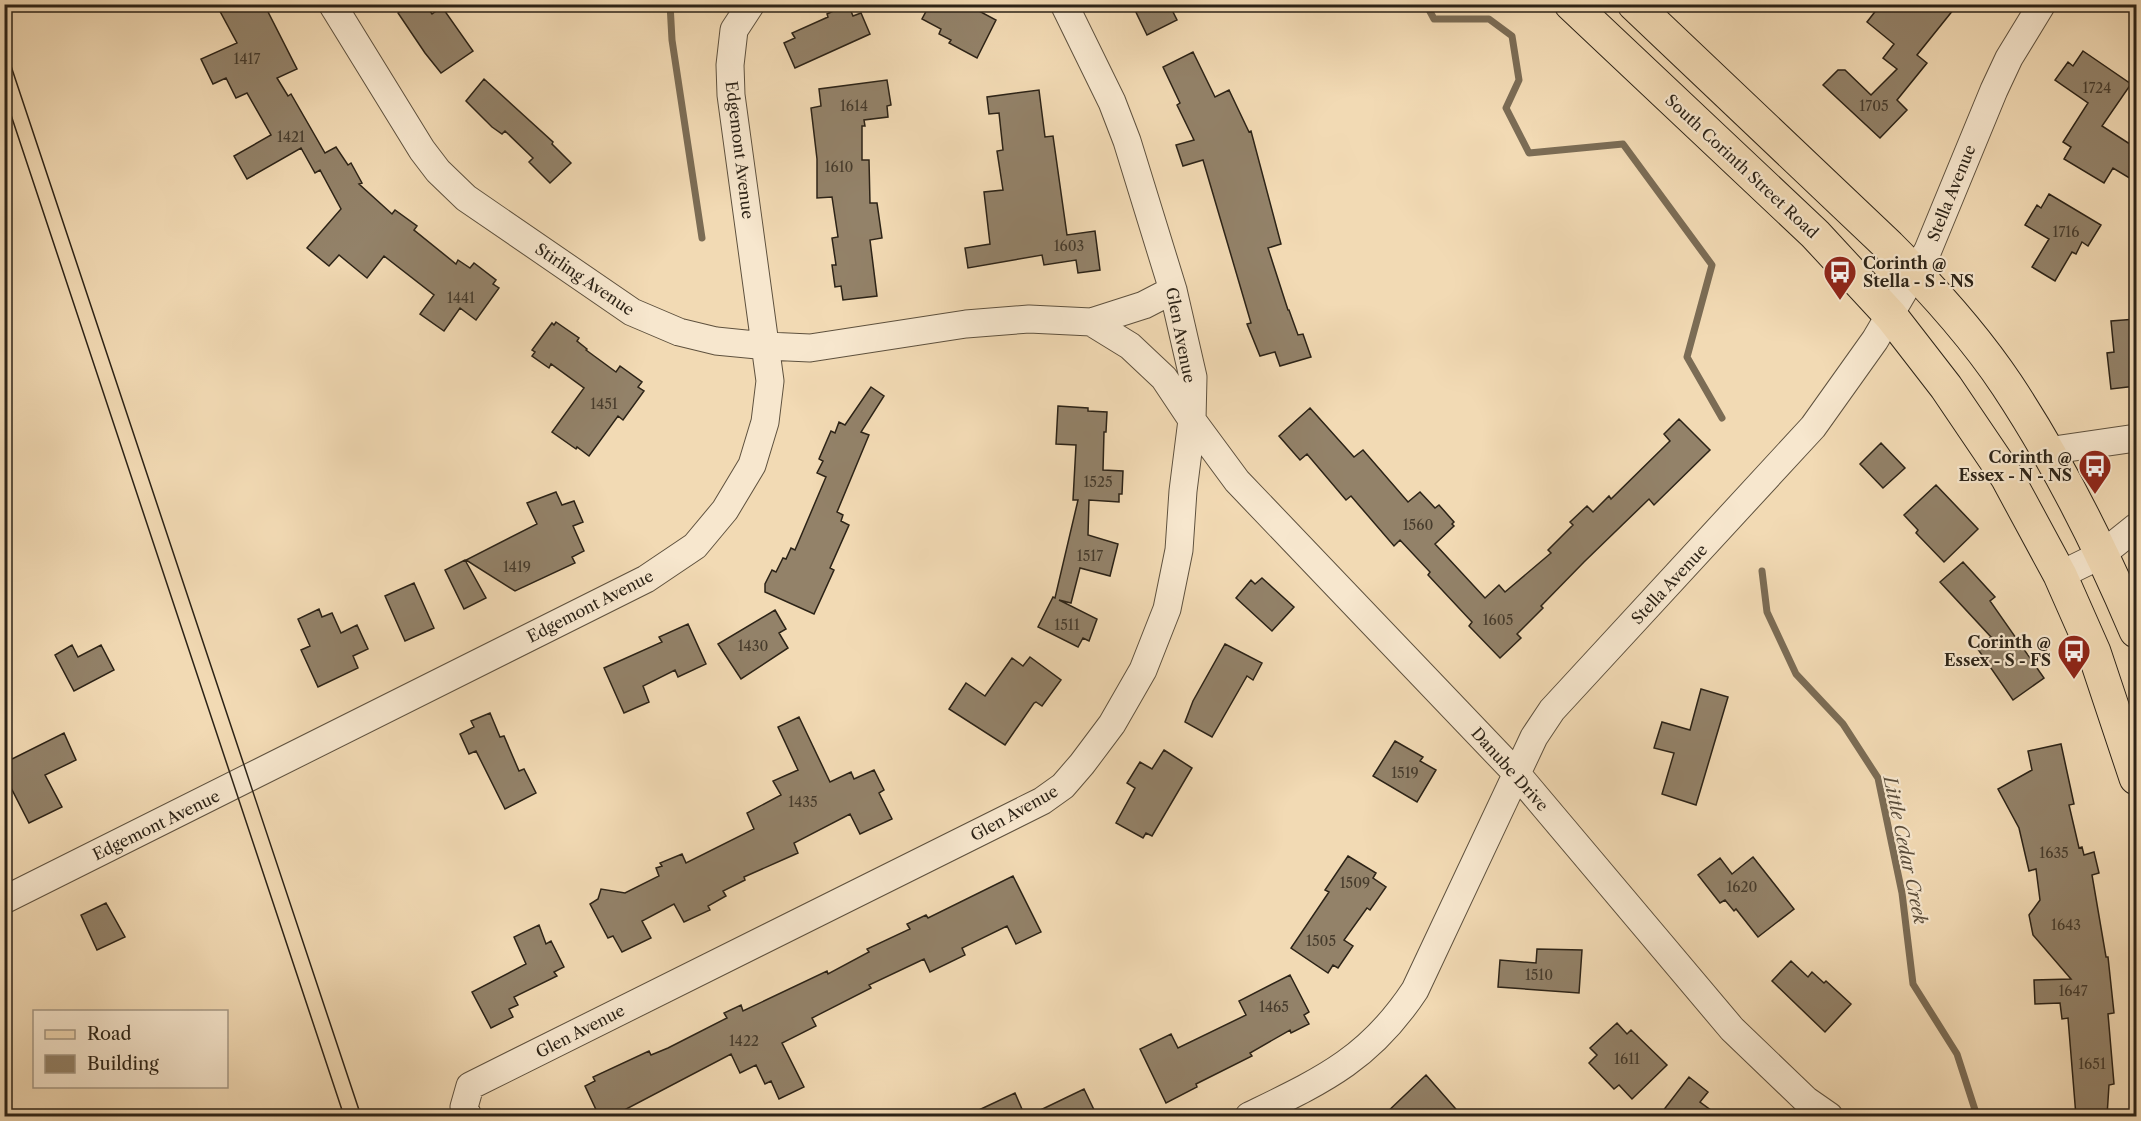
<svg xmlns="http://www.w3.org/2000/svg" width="2141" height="1121" font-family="'Libre Caslon Text',serif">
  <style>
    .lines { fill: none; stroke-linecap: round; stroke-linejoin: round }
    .stream { stroke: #7b6c55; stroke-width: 7 }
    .building { fill: #938269; stroke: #2c2317; stroke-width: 1.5 }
    .minor-casing { stroke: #5e513e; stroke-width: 29 }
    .major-casing { stroke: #2c2317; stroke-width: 35 }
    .minor { stroke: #f7e7ce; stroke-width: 27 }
    .major { stroke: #f2dab4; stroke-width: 33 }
    .tram { stroke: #2c2317; stroke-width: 1.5 }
    .labels { text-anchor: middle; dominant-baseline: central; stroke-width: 4.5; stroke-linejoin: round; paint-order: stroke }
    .number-label { font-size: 14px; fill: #463b2c }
    .street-label { font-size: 16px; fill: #2c2317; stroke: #f7e7ce }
    .poi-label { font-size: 16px; font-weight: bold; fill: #2c2317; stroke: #f7e7ce; text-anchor: end }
    .water-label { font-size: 18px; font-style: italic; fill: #5a4d3b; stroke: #f7e7ce }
  </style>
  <rect width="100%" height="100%" fill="#f2dab4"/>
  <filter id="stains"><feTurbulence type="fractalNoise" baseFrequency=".00333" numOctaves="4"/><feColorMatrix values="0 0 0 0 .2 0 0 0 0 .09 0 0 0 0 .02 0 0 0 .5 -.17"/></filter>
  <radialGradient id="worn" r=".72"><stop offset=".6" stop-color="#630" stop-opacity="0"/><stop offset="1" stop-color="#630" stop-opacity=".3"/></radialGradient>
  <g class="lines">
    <!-- stream -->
    <path class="stream" d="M670,4L672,40L702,238
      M1426,4L1434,19H1489L1512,36L1519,80L1506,108L1529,153L1623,144L1712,265L1687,357L1722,418
      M1762,571L1767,612L1796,674L1843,724L1878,778L1902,893L1913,984L1957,1054L1977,1116"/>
  </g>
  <!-- building -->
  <path class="building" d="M216,4H264L297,69L277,78L288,96L291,94L325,153L336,147L348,165L351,163L362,183L359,184L392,214L395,210L417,226L414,230L456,264L458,260L470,268L474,263L496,280L493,284L499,288L476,320L460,308L444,331L420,314L434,295L384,256L367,278L339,255L329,266L307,248L341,209L320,170L315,173L301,148L247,179L234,156L271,135L247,93L236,98L226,78L213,84L201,59L237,43Z
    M411,4H425L432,14L442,7L473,51L441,73L425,53L398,13Z
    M848,4L853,16L861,13L870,34L795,68L784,43L795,38L792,33L828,17L827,14Z
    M930,4H966L996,20L977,58L949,43L951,40L939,34L941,29L922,19Z
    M1132,4H1169L1177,20L1147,35Z
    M1881,4H1958L1917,55L1927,63L1897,100L1907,110L1880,138L1823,85L1838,70H1845L1871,95L1897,69L1883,58L1894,44L1867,22Z
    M2083,51L2131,84L2102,126L2136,148V182L2113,168L2104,183L2064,159L2071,147L2063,142L2088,103L2055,80L2068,62L2073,66Z
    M1193,52L1215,97L1229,90L1249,132L1251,131L1281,244L1268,248L1288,310H1289L1298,335L1303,334L1311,357L1280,366L1275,352L1260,356L1247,324L1251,323L1203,160L1183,166L1176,145L1194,140L1177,105L1180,103L1163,67Z
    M484,79L553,142L552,144L571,163L550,183L529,162L533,158L505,131L502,134L492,127L466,101Z
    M887,80L891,105L887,106L888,117L864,120L865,126H862V160H869L870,203H877L882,238L870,240L877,296L843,300L841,286L835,287L832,265H836L832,238L838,237L832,197L817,198V159L811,108L821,106L819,89Z
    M1039,90L1045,137L1053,136L1067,235L1095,231L1100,270L1078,273L1076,260L1044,265L1042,255L968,268L965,248L990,244L984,192L1003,190L997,151L1003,150L999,113L989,114L987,97Z
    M2049,194L2101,225L2088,246L2082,242L2076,254L2072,252L2055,281L2032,267L2049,239L2025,225L2037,205L2041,208Z
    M2136,319V386L2111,389L2107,353L2114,352L2111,321Z
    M556,322L579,338L577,341L587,349L586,350L616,372L620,366L642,382L638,387L644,391L623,420L618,416L589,456L577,447L576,449L552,432L584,388L551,364L549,368L532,356L535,352L532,350L552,323L554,325Z
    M871,387L884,396L861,432L869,435L837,512L843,515L841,521L849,525L830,568L834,570L814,614L765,592V584L772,570L776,572L783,558L786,559L791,548L795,550L826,477L817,473L823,461L819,459L831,431L835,433L839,422L845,425Z
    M1058,406L1088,408V411L1107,412L1106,432H1104L1103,470L1123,471L1122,494H1119V502L1089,500L1088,535L1118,544L1110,576L1080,568L1071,603L1059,600L1097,619L1089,641L1083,638L1078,647L1038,627L1053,597L1055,598L1078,500H1073L1076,445L1056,444Z
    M1310,408L1354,457L1363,450L1408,502L1420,492L1435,508L1439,505L1454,522L1452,524L1454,526L1435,544L1485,598L1499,585L1505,592L1551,553L1548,550L1573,525L1570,522L1587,506L1593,512L1609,496L1611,499L1670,441L1664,434L1679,419L1710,450L1654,505L1649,499L1584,562L1541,606L1543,608L1517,634L1521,638L1500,658L1469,626L1472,622L1428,575L1430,572L1400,540L1394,546L1351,496L1346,500L1307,454L1300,460L1279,436Z
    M1881,443L1905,468L1883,488L1860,464Z
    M1936,485L1978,529L1944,562L1916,533L1918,530L1904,515Z
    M556,492L562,505L574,501L583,522L573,526L584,551L572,557L575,563L515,591L466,560L537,524L527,503Z
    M465,560L486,598L464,609L445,570Z
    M1963,562L1995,597L1990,601L2044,678L2013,700L1977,648L1991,637L1940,582Z
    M1262,578L1294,607L1272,631L1236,598L1251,580L1255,584Z
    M414,583L434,628L405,641L385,596Z
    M319,609L322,617L332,613L341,633L357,625L368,649L353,656L358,668L318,687L301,650L310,646L298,619Z
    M775,610L786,629L779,633L788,648L741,679L718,644Z
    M688,624L706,664L678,677L675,670L643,686L649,702L624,713L604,668L662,642L659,637Z
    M1225,644L1262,663L1253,680L1247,676L1212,737L1185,722L1193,701Z
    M72,645L78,657L101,645L114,670L74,691L55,655Z
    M1030,657L1061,680L1042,706L1036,702L1034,703L1005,745L949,709L966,683L985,696L1012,658L1023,666Z
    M1701,689L1728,697L1696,805L1662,794L1674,753L1654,748L1662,722L1690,730Z
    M490,713L500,737L504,736L519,771L524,769L536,793L505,809L476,751L469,754L460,734L474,727L471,721Z
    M799,717L830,782L851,772L854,779L874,770L884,790L879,793L892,819L860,834L850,814L794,843L798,853L744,877L745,880L723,891L726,896L708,906L710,910L684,922L674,904L642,921L651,938L622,952L613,936L608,938L590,904L598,899L601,889L625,893L659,876L656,868L662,866L660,863L682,854L686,863L754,829L747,813L781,795L773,781L798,770L778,727Z
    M64,733L76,760L45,775L62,807L29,823L4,774V763Z
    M1395,741L1423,757L1420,761L1436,770L1417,802L1373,776Z
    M2061,744L2074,804L2069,805L2079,848L2082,847L2084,855L2094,852L2099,873L2092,875L2106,957H2108L2114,1013L2108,1014L2114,1084L2109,1085L2107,1116H2076L2068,1018L2062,1019L2060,1003L2035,1004L2034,980L2071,979L2033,935L2029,915L2040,900L2036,869L2029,871L2019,828L1998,789L2032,770L2028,751Z
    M1164,750L1192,768L1152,836L1146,833L1143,838L1116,823L1135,788L1127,783L1140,762L1152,769Z
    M1348,856L1376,873L1373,878L1386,887L1370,910L1367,908L1344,940L1353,946L1338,968L1333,965L1328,973L1291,948L1329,892L1325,890Z
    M1753,857L1794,909L1758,937L1736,909L1734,911L1725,900L1720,903L1698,875L1720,858L1732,874Z
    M1013,876L1041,932L1016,944L1007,926L962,948L965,955L930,972L924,959L869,985L871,988L812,1018L816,1026L782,1043L804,1087L779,1099L771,1081L765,1084L756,1065L740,1073L731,1054L613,1116H599L585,1086L595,1081L593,1077L649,1051L651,1055L668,1048L727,1018L724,1013L741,1005L743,1011L827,971L828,974L869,952L867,949L910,929L907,924L926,915L928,918Z
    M106,903L125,937L97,950L81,915Z
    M539,925L546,944L551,941L564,967L554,972L557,976L514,997L518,1005L509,1009L513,1017L491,1028L472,992L526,964L514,937Z
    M1537,949L1582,950L1579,993L1498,987L1500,960L1536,963Z
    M1791,961L1808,977L1812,972L1824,983L1826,981L1851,1004L1825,1032L1772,981Z
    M1290,975L1309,1012L1304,1015L1309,1024L1291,1033L1290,1030L1250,1053L1252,1056L1196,1084L1197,1087L1166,1103L1140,1049L1171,1034L1178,1048L1246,1015L1239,1001Z
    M1617,1023L1627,1034L1631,1030L1667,1065L1632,1099L1619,1085L1614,1089L1589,1063L1597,1055L1590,1048Z
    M1426,1075L1462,1116H1383Z
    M1689,1077L1708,1092L1700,1102L1719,1116H1659Z
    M1084,1089L1097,1116H1028Z
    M1015,1093L1025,1116H966Z"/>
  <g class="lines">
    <defs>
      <path id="minor" d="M332,4L422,150L438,171L466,198L632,312L679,332L716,341L766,346L810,348L966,324L1029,319L1091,322L1144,305L1173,290
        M1091,322L1130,346L1164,378L1192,420L1237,481L1517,774L1732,1029L1806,1100L1829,1116
        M2047,451L2136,438
        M2060,575L2101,555L2136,527
        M4,900L646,579L695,546L725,510L752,465L765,422L770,381L731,95L730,65L734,30L751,4
        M468,1116L464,1107L470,1086L1042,801L1063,786L1082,764L1112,724L1143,670L1167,609L1179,550L1183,491L1192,420L1193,377L1173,290L1127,141L1112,102L1064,4
        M1249,1116C1321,1081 1369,1060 1415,990L1534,737L1552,710L1813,427L1875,340L1928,250L1994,90L2009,58L2042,4"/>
      <path id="major" d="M1571,4L1815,234L1891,316L1946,387L2007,477L2060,575L2094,652L2136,778
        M1634,4L1889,246C1932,289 1973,334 2007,385C2058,462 2100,546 2136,631"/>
    </defs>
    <!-- minor casing -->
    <use href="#minor" class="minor-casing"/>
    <!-- major casing -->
    <use href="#major" class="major-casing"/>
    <!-- minor -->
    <use href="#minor" class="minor"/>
    <!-- major -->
    <use href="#major" class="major"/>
    <!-- tram -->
    <path class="tram" d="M4,45L361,1116
      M4,94L344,1116"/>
  </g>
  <!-- icons -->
  <defs>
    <symbol id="bus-pin" viewBox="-11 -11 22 30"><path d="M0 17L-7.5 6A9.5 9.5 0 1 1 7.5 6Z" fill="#8f2418" stroke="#f7e7ce"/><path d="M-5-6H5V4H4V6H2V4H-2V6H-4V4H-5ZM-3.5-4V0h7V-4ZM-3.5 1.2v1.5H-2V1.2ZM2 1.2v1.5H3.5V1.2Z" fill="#fff"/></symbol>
  </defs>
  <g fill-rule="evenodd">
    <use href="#bus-pin" x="1821" y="253" width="38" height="52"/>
    <use href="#bus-pin" x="2076" y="447" width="38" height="52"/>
    <use href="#bus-pin" x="2055" y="632" width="38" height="52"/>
  </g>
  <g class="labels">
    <!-- number labels -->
    <g class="number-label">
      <text x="247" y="59">1417</text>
      <text x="2097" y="88">1724</text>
      <text x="854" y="106">1614</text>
      <text x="1874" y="106">1705</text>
      <text x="291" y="137">1421</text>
      <text x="839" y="167">1610</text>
      <text x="2066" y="232">1716</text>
      <text x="1069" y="246">1603</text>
      <text x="461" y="298">1441</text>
      <text x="604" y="404">1451</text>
      <text x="1098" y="482">1525</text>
      <text x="1418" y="525">1560</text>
      <text x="1090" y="556">1517</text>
      <text x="517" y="567">1419</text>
      <text x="1498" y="620">1605</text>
      <text x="1067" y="625">1511</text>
      <text x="753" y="646">1430</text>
      <text x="1405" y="773">1519</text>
      <text x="803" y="802">1435</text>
      <text x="2054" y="853">1635</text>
      <text x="1355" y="883">1509</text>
      <text x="1742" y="887">1620</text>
      <text x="2066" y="925">1643</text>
      <text x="1321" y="941">1505</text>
      <text x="1539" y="975">1510</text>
      <text x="2073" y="991">1647</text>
      <text x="1274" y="1007">1465</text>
      <text x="744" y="1041">1422</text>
      <text x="1627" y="1059">1611</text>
      <text x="2092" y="1064">1651</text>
    </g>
    <!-- street labels -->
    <g class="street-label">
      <text transform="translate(740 150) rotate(83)">Edgemont Avenue</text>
      <text transform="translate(1742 166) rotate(43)">South Corinth Street Road</text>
      <text transform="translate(1951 193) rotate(-68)">Stella Avenue</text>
      <text transform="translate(585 279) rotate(34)">Stirling Avenue</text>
      <text transform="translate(1181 335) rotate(79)">Glen Avenue</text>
      <text transform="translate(1669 584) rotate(-47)">Stella Avenue</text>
      <text transform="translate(590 606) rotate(-27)">Edgemont Avenue</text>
      <text transform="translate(1510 769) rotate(48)">Danube Drive</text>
      <text transform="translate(1014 813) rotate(-29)">Glen Avenue</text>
      <text transform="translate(156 825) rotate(-26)">Edgemont Avenue</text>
      <text transform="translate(580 1031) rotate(-27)">Glen Avenue</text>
    </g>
    <!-- poi labels -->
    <g class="poi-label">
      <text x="1863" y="263" text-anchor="start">Corinth @<tspan x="1863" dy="18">Stella - S - NS</tspan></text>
      <text x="2072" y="457">Corinth @<tspan x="2072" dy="18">Essex - N - NS</tspan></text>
      <text x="2051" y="642">Corinth @<tspan x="2051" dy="18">Essex - S - FS</tspan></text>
    </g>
    <!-- water labels -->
    <g class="water-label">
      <text transform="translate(1905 850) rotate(78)">Little Cedar Creek</text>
    </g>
  </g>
  <!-- margin -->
  <rect width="2141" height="1121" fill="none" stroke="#f2dab4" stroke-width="24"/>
  <rect x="6" y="6" width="2129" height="1109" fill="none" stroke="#2c2317" stroke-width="3"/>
  <rect x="12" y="12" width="2117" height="1097" fill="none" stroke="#2c2317" stroke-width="1.5"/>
  <!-- legend -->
  <rect x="33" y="1010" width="195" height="78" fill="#f7e7ce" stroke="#a69985" stroke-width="1.5"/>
  <rect x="45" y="1030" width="30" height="9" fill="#f2dab4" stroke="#a69985" stroke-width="1.5"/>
  <text x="87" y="1040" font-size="18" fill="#2c2317">Road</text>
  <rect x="45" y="1055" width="30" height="18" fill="#938269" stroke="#a69985" stroke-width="1.5"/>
  <text x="87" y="1070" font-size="18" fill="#2c2317">Building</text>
  <rect width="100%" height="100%" filter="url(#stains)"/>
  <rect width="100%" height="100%" fill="url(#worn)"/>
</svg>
